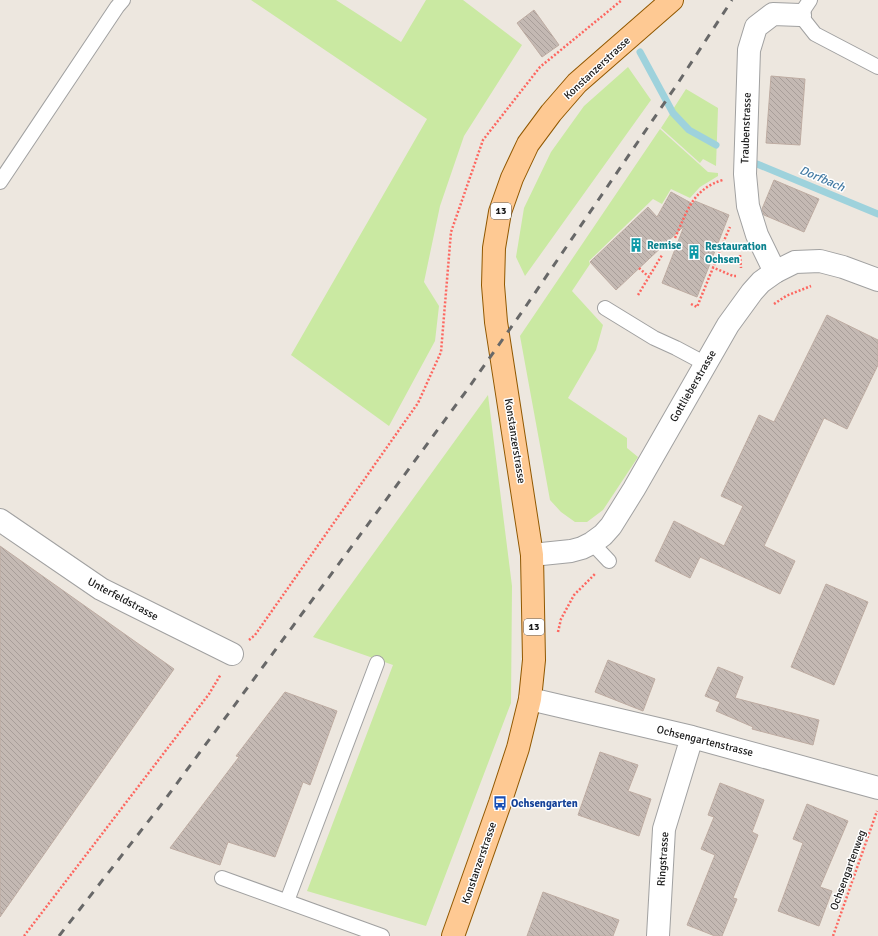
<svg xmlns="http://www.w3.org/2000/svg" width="878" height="936" font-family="Signika,sans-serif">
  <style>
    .grass { fill: #cae9a2 }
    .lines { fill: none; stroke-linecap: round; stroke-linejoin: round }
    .stream { stroke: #9ed2dc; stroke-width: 7 }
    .building { fill: url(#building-back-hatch); stroke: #beaca2 }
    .service-casing { stroke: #a1a1a1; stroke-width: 16 }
    .minor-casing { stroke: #a1a1a1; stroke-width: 24 }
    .tertiary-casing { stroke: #a1a1a1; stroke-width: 24 }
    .primary-casing { stroke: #915800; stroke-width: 24 }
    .path { stroke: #fd6760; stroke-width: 2.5; stroke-dasharray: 2 2; stroke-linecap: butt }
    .service { stroke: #fff; stroke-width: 14 }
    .minor { stroke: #fff; stroke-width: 22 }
    .tertiary { stroke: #fff; stroke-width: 22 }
    .primary { stroke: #fec993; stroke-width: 22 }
    .rail { stroke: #686868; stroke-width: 3; stroke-dasharray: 8 8; stroke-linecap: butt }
    .labels { text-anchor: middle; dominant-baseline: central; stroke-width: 3; stroke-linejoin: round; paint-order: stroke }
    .shield { fill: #fff; stroke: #5f5f5f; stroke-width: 1 }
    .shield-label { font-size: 10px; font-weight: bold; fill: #1a1a1a }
    .street-label { font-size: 11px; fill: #1a1a1a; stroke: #fff }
    .culture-label { font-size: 11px; font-weight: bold; fill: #0d838f; stroke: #fff; text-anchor: start }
    .transit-label { font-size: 11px; font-weight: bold; fill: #164399; stroke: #fff; text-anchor: start }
    .water-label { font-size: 12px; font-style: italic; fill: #437aa3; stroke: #fff }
  </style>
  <defs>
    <pattern id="building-back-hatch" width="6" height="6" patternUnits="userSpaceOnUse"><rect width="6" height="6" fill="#c4b9b3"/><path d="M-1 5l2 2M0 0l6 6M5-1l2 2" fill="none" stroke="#a89e99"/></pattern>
  </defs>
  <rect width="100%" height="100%" fill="#ede7df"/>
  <!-- grass -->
  <path class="grass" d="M251,0H336L401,42L426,0H463L522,45L464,136L440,206L424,282L439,306L435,341L389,426L291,355L427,119Z
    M628,67L651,100L525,276L516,257L524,208L551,152L584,106Z
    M686,89L718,108L716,166L703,159L700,163L661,128Z
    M660,129L708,172L718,173V176L700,187L690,198L671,189L662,204L653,199L589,261L590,264L572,291L603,325L596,350L568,398L627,438V448L638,457L603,510L587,522H575L561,512L550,500L520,336Z
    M488,395L512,586L511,703L426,926L307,891L393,665L313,637Z"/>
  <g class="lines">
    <!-- stream -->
    <path class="stream" d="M640,52L673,113L689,130L716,145
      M757,164L878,214"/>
  </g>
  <!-- building -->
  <path class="building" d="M534,10L559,45L542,57L517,23Z
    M771,76L805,79L800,145L766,143Z
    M774,180L819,199L804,232L764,215L762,209Z
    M671,192L693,204L695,201L729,215L697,297L662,283L684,226L616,290L590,262L648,207L657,217Z
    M827,315L878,340V365L847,429L824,418L764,546L795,561L780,594L700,557L690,578L655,561L674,521L724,546L743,506L721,496L759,415L774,422Z
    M0,546L174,669L0,917Z
    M826,584L868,602L834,685L791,667Z
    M608,660L655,679L643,711L595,692Z
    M718,667L743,677L735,698L819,720L813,745L752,729L753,727L716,711L720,702L705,696Z
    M285,692L337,711L310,785L303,782L275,857L228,842L220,865L170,848L239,757L236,756Z
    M600,752L638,765L628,791L651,799L639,836L578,815Z
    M720,783L764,800L752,832L758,835L733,898L737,899L722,936H715L687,925L715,855L701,849L714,817L708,815Z
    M807,804L848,821L820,887L832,891L819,926L778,911L803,843L793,839Z
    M543,892L619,920L613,936H527Z"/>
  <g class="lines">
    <defs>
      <path id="service" d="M810,0L800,15L815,34L878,67
        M0,182L117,7L123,0
        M605,308L654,338L676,348L706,364
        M592,543L609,561
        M222,878L382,936
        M287,901L377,663"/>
      <path id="minor" d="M775,272L757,235L748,206L745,174L749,50L756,27L773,14L800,15
        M0,520L101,589L232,654
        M530,699L692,737L878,788
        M658,936L664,829L692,737"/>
      <path id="tertiary" d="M532,555L571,551L582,548L592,543L603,535L611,526L634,489L728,325L752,292L761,282L775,272L795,262L820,261L843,267L878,280"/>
      <path id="primary" d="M453,936L500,803L518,748L530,699L534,660L532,555L496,322L493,285L494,248L500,212L512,178L528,144L551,113L577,83L672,0"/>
    </defs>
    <!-- service casing -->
    <use href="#service" class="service-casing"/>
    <!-- minor casing -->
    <use href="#minor" class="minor-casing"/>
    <!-- tertiary casing -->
    <use href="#tertiary" class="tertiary-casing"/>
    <!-- primary casing -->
    <use href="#primary" class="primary-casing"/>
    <!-- path -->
    <path class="path" d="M675,238C687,212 692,189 723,180
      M740,255L741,268
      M712,267L733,276H736
      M639,268L649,277
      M638,295L662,255
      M691,304L697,307L726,236L730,227
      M774,304L786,296L811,286
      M558,632L561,619L574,595L595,574
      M249,640L255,635L418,403L441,352L451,232L483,140L540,67L622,0
      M24,936L209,694L221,674
      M833,936L877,811"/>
    <!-- service -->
    <use href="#service" class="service"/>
    <!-- minor -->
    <use href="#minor" class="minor"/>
    <!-- tertiary -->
    <use href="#tertiary" class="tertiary"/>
    <!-- primary -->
    <use href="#primary" class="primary"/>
    <!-- rail -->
    <path class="rail" d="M59,936L161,805L467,390L524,309L678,83L732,0"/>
  </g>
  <!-- icons -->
  <defs>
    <symbol id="building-bare" viewBox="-9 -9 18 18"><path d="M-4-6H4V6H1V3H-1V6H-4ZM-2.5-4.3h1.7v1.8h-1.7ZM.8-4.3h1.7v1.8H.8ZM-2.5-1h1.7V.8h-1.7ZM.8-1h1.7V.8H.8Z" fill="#0f9aa8" stroke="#fff" stroke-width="2.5" paint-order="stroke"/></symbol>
    <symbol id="bus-bare" viewBox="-9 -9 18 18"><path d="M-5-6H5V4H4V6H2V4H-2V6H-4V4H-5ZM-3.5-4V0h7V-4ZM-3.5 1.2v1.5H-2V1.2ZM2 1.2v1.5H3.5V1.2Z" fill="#1a4fb4" stroke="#fff" stroke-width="2.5" paint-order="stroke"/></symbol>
  </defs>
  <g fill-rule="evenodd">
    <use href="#building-bare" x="626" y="235" width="20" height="20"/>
    <use href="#building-bare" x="684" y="242" width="20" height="20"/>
    <use href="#bus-bare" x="490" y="793" width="20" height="20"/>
  </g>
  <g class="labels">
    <!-- shield labels -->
    <g class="shield">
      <rect x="491" y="203" width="20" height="16" rx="3"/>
      <rect x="524" y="619" width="20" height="16" rx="3"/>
    </g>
    <g class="shield-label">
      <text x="501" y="211">13</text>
      <text x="534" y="627">13</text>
    </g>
    <!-- street labels -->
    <g class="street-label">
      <text transform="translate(597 68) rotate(-43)">Konstanzerstrasse</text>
      <text transform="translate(746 128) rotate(-88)">Traubenstrasse</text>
      <text transform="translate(693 386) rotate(-60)">Gottlieberstrasse</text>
      <text transform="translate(515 441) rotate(81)">Konstanzerstrasse</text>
      <text transform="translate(123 599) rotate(28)">Unterfeldstrasse</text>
      <text transform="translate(705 741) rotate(14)">Ochsengartenstrasse</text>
      <text transform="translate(663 859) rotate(-86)">Ringstrasse</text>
      <text transform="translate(479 863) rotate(-71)">Konstanzerstrasse</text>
      <text transform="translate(848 870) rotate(-70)">Ochsengartenweg</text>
    </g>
    <!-- culture labels -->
    <g class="culture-label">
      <text x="647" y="245">Remise</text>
      <text x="705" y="246">Restauration<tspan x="705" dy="13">Ochsen</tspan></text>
    </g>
    <!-- transit labels -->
    <g class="transit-label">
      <text x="511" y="803">Ochsengarten</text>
    </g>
    <!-- water labels -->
    <g class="water-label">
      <text transform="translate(822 179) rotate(23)">Dorfbach</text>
    </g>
  </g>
</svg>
